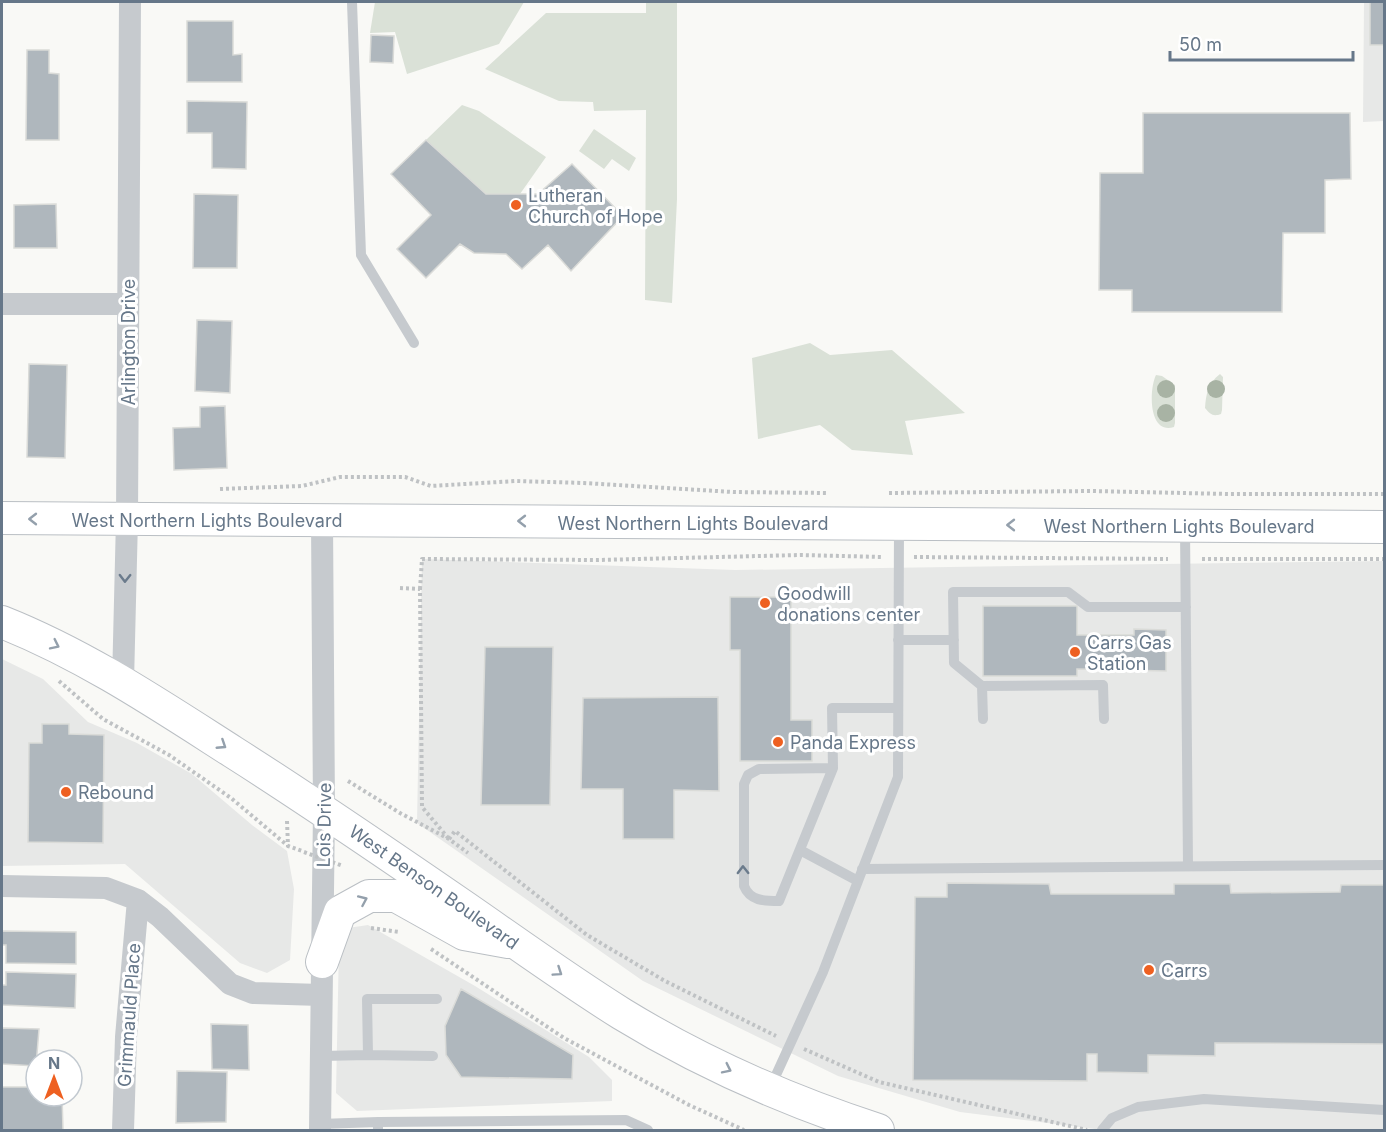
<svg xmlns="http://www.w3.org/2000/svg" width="1386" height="1132" font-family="Inter,sans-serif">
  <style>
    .built { fill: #e7e8e7 }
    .green { fill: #dae1d7 }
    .building { fill: #afb7bd; stroke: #dadbd8; stroke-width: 1.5 }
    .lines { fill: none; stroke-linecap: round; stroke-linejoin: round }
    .secondary-casing { stroke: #babfc4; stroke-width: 34 }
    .path { stroke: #bfc2c4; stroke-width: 4; stroke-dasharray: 3 3; stroke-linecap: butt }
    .service { stroke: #c6cace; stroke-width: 10 }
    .minor { stroke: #c6cace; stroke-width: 22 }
    .secondary { stroke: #fff; stroke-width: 32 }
    .path-bridge { stroke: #bfc2c4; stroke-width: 4; stroke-dasharray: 3 3; stroke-linecap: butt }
    .tree { fill: #a8b3a4 }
    .oneway { stroke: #94a0ac }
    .oneway2 { stroke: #6b7b8c }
    .poi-dot { fill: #ee6021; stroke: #fff; stroke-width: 2 }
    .labels { text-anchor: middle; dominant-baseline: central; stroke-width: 6; stroke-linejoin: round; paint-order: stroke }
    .poi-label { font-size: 18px; fill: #667789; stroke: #fff; text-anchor: start }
    .street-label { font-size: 18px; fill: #667789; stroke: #fff }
  </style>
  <rect width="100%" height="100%" fill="#f9f9f6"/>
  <!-- built -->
  <path class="built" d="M1364,2H1384V121L1363,122Z
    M422,559L735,570L1384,561V1130H1103L960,1112L838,1076L643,981L417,823Z
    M2,659L43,679L88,722L137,743L192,774L252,825L287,851L294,889L290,960L267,973L240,963L125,864L2,866Z
    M368,925L475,986L589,1057L612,1080V1101L357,1111L336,1093L339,946L348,928Z"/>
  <!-- green -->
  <path class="green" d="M375,2H524L499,44L407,74L395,32L370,33Z
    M646,2H677V199L672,303L645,300L646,110L594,111L593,102L559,101L485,69L546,13H646Z
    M462,105L479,111L546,157L520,194H486L426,140Z
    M594,129L636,158L629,171L612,159L604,169L579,151Z
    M810,343L830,355L892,350L965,413L905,421L913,455L852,450L820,425L758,439L752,358Z
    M1220,374L1223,377L1222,410L1221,414C1213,417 1210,414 1205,408C1206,394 1208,383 1220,374Z
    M1156,375L1162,376L1175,385V423L1174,427C1148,435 1149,389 1156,375Z"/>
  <!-- building -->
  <path class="building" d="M1370,2H1384V45H1370Z
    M187,21H233V55L242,54V82H187Z
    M371,35L394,36L393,63L370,62Z
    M27,50H49V73L59,74V140H26Z
    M187,101L247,102L246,169L212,168V133H187Z
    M1143,113H1350L1351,179L1325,180V233H1283L1282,312H1132V290H1099L1100,173H1143Z
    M426,140L486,194H538L572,164L623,216L571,271L548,245L522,269L506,254L474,253L460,244L426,278L397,249L431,215L391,174Z
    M194,194L238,195L237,268H193Z
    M56,204L57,248H14V205Z
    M197,320L232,321L230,393L195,391Z
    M29,364L67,365L65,458L27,457Z
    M225,406L227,468L174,470L173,428L200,427V407Z
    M730,597H791V720H812V761H740V650H730Z
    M983,606H1077V635H1134V629L1166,630V671L1077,669V676H983Z
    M485,647H553L550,805H481Z
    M718,697L719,791L674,790V839H623V789H581L583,698Z
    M42,724H69V734L104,735L103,843L28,842L29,743H42Z
    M947,883L1049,884L1051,894H1174V884H1230L1231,893L1340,892L1341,885H1384V1044L1215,1043V1056L1148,1055V1073L1097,1072V1054H1087V1081L913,1080L915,897H947Z
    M2,931L76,932V964L6,963V945H2Z
    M6,972L76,974L75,1008L2,1005V985H6Z
    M461,989L573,1055L572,1079L461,1077L446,1055L445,1026Z
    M211,1024L248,1025L249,1070L212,1069Z
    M2,1028L39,1029L36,1066L2,1064Z
    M177,1071L227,1072L226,1122L176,1123Z
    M2,1087H36V1096H62L63,1130H2Z"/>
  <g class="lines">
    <defs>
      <path id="secondary" d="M2,518L1384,527
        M2,622C85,655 158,704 233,752C312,802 389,855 466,908C518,944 569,981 622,1014C702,1063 789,1101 878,1130
        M322,962L340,912L369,896H396L464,934L508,942"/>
    </defs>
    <!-- secondary casing -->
    <use href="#secondary" class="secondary-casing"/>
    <!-- path -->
    <path class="path" d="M220,489L302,486L340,477H405L431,486L516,481L584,483L733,492L828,493
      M889,493L1091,491L1229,494H1384
      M914,557L1168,559
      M1202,559H1384
      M400,588L420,589L422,807L449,839
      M420,589L422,559L598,560L800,555L883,557
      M59,681L103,719L169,755L231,798L288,846
      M348,781L400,813L449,839L468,853
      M287,821L288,846L302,851
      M449,839L455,831L587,935L665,981L776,1036
      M371,928L399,932
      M431,949L564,1038L689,1105L744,1130
      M804,1049L879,1082L1087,1130"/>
    <!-- service -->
    <path class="service" d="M352,2L361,255L414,343
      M1185,528L1188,866
      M898,640H954
      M982,686L1103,685L1104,719
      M983,719L982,686L954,663L953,592H1068L1088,607H1186
      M833,768L759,769L748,775L744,784V886C750,901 764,901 779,901L833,768L832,708H898
      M800,850L858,881
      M862,869L1384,865
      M368,1055L433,1056
      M321,1056L368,1055L367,999H437
      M771,1086L823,972L898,777L899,527
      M320,1124L378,1122
      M378,1130V1122L626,1120L648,1130
      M1102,1130L1112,1118L1138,1107L1204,1099L1384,1110"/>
    <!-- minor -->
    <path class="minor" d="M2,304H128
      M123,682L127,519L130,2
      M2,886L106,888L138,900L160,917L230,984L253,993L321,995
      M123,1130L126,1037L138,900
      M320,1130L324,811L322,520"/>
    <!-- secondary -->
    <use href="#secondary" class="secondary"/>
    <!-- path-bridge -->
    <path class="path-bridge" d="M304,852L343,866"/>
  </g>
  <!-- trees -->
  <g class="tree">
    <circle cx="1166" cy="389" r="9"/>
    <circle cx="1216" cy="389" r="9"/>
    <circle cx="1166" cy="413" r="9"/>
  </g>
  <!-- one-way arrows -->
  <defs><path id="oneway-chevron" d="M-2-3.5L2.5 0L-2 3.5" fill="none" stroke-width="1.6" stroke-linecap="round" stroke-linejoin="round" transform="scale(1.5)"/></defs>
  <g class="oneway">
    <use href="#oneway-chevron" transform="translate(33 519) rotate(-180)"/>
    <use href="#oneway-chevron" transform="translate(522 521) rotate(-180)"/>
    <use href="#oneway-chevron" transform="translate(1011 525) rotate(-180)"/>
    <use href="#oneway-chevron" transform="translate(55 645) rotate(26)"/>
    <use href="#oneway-chevron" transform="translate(222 745) rotate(33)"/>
    <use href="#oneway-chevron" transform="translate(363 900) rotate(-24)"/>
    <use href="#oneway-chevron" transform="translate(558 972) rotate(34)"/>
    <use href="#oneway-chevron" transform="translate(727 1069) rotate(26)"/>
  </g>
  <g class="oneway2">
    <use href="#oneway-chevron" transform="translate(125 578) rotate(91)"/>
    <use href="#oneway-chevron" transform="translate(743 870) rotate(-91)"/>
  </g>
  <!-- markers -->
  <g class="poi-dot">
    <circle cx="516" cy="205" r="6"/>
    <circle cx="765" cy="603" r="6"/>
    <circle cx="1075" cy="652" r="6"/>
    <circle cx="778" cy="742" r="6"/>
    <circle cx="66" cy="792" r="6"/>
    <circle cx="1149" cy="970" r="6"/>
  </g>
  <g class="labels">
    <!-- poi labels -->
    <g class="poi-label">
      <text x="528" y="195">Lutheran<tspan x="528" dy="21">Church of Hope</tspan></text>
      <text x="777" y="593">Goodwill<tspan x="777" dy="21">donations center</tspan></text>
      <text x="1087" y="642">Carrs Gas<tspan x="1087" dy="21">Station</tspan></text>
      <text x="790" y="742">Panda Express</text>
      <text x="78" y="792">Rebound</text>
      <text x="1161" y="970">Carrs</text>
    </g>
    <!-- street labels -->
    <g class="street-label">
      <text transform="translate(128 342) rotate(-90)">Arlington Drive</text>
      <text x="207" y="520">West Northern Lights Boulevard</text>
      <text x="693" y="523">West Northern Lights Boulevard</text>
      <text x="1179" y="526">West Northern Lights Boulevard</text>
      <text transform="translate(324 825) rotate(-89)">Lois Drive</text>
      <text transform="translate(434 887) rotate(35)">West Benson Boulevard</text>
      <text transform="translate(129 1015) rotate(-86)">Grimmauld Place</text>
    </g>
  </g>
  <!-- border -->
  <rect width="1386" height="1132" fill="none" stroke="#667789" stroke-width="6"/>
  <!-- north arrow -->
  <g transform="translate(54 1078)"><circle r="28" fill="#ffffff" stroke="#c2c9d0" stroke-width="1.5"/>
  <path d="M0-4.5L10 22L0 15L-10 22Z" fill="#ee6021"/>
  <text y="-9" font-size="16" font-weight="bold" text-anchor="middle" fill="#667789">N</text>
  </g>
  <!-- scale -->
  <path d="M1170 51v9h183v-9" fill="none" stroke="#667789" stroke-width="3"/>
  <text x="1179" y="51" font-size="18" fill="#667789" stroke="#ffffff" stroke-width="4.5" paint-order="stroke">50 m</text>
</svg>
